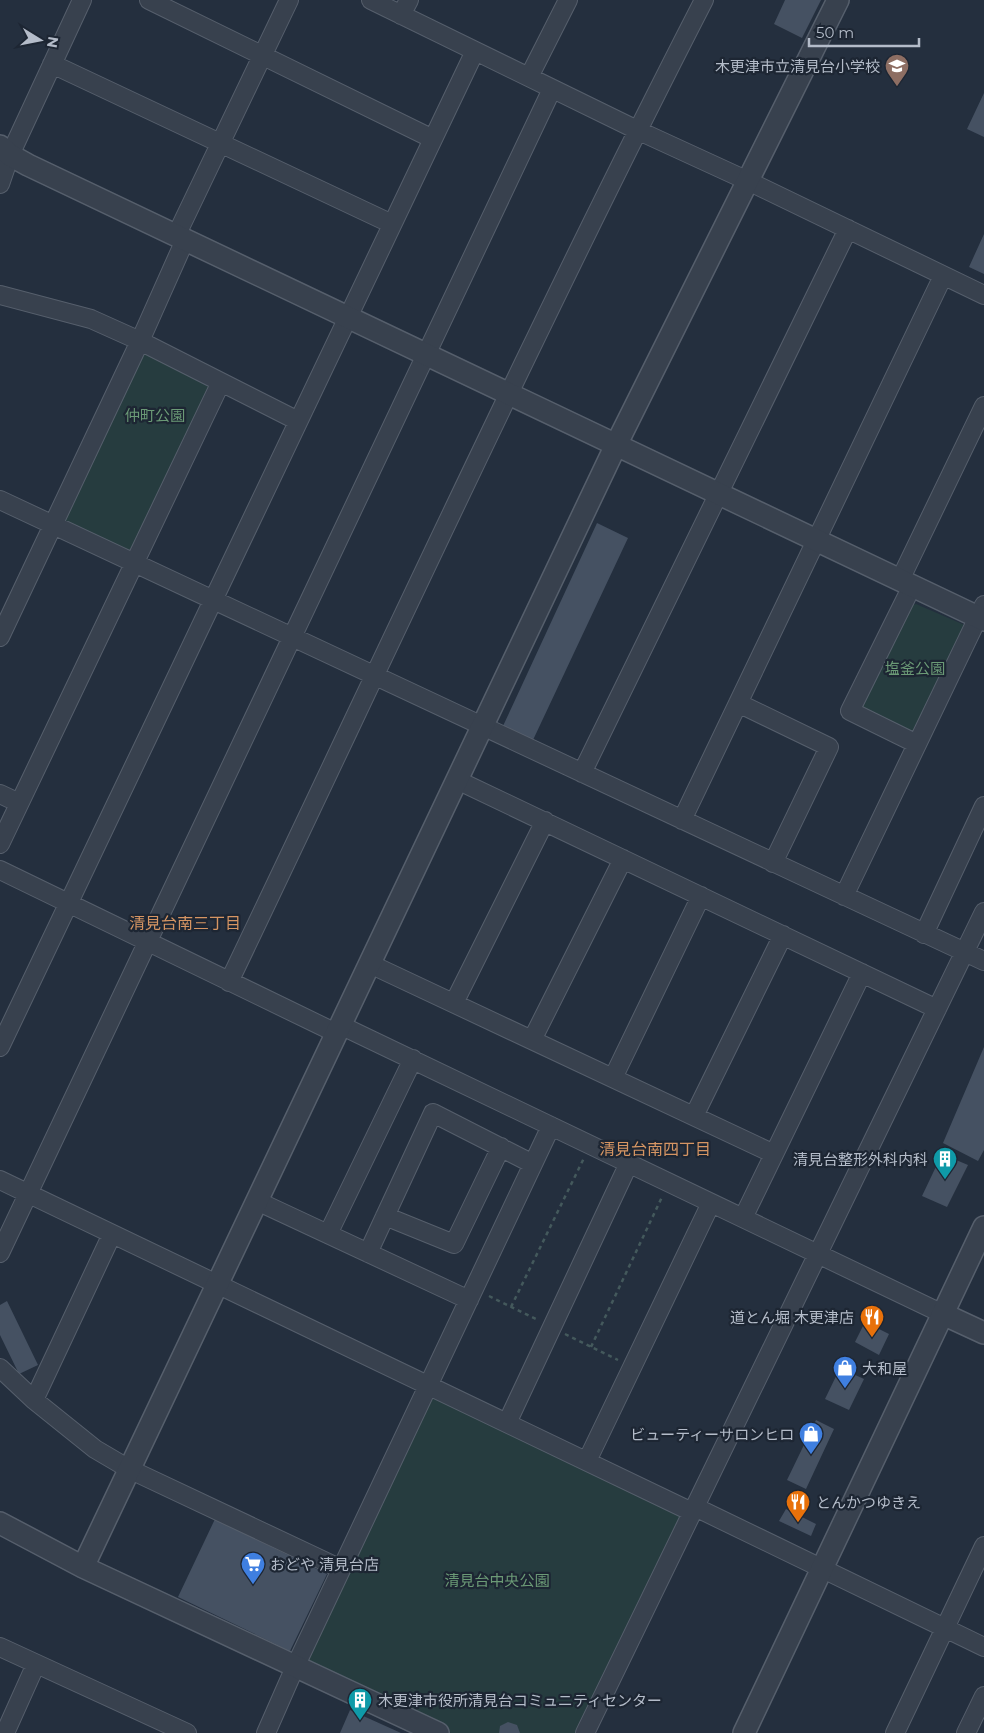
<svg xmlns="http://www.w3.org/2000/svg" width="984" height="1733" font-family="Montserrat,'Noto Sans JP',sans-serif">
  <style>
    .park { fill: #263c3f }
    .building { fill: #455162 }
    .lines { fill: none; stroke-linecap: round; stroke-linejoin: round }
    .minor-casing { stroke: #565f6c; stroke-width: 20 }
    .tertiary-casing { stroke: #565f6c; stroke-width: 24 }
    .path { stroke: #44595c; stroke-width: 2.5; stroke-dasharray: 4 4; stroke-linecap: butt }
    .minor { stroke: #38414e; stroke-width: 18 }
    .tertiary { stroke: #38414e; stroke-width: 21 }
    .labels { text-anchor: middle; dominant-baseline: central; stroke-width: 4.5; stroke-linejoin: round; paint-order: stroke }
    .poi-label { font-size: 15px; fill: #b4bcc9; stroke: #1d2633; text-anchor: end }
    .park-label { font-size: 15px; fill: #6b9a76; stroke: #1d2633 }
    .neighbourhood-label { font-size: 16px; fill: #d59563; stroke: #1d2633 }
  </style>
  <rect width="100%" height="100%" fill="#242f3e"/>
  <!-- park -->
  <path class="park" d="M140,341L221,382L134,563L52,525Z
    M916,604L967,626L913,733L864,710L862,706L910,606Z
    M431,1393L684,1514L579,1733H451L301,1666Z"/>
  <!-- building -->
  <path class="building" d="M785,0H821L802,38L774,24Z
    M984,93V137L967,129Z
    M984,234V274L969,267Z
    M597,523L628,538L533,740L503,726Z
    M984,1047V1150L978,1161L943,1143Z
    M942,1154L968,1165L947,1207L922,1196Z
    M7,1301L38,1365L19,1374L0,1335V1305Z
    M865,1322L889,1334L879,1355L855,1342Z
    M840,1368L864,1379L849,1410L825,1399Z
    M816,1420L834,1429L806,1489L787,1480Z
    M786,1509L816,1524L811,1536L779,1521Z
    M215,1519L327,1574L290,1651L178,1597Z
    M350,1710L401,1733H340Z
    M508,1722L517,1725L520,1733H499L500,1726Z"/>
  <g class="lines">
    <defs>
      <path id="minor" d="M149,0L433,139
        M371,0L637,130L748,181L984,295
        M401,15L409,0
        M52,64L392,224
        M529,77L568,0
        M0,184L10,155L82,0
        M176,236L289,0
        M0,295L91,319L140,341L298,421
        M0,500L984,961
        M900,580L984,406
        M912,586L850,711L917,744
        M0,637L140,341L185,240
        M738,703L829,747L773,863
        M582,773L848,229
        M457,780L937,1009
        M0,794L19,803
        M682,820L943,276
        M0,844L221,382
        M0,870L336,1033
        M844,896L984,605
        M924,934L984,806
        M370,964L774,1154
        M229,982C386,654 538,323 704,0
        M454,1003L545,821
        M340,1025L943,1314
        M532,1040L623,859
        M0,1047L475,51
        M613,1078L701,896
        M694,1116L783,935
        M0,1180L692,1512
        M257,1201L469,1300
        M385,1216L454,1244L501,1147
        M743,1218L862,973
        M328,1234L413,1059
        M0,1253L552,89
        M368,1253L433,1113L533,1164
        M0,1368L34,1400L95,1449L129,1469L341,1569
        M34,1400L112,1234
        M507,1423L629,1163
        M587,1461L711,1203
        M695,1507L984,1647
        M0,1647L187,1733
        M5,1733L36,1664
        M266,1733L295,1667L551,1126
        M585,1733L984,912
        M895,1733L984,1546
        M966,1733L984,1696"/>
      <path id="tertiary" d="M0,146L10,155L28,165L984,620
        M943,1314L984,1333
        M0,1523L83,1567L438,1733
        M83,1567L616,445L838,0
        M744,1733L984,1227"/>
    </defs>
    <!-- minor casing -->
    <use href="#minor" class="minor-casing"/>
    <!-- tertiary casing -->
    <use href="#tertiary" class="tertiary-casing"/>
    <!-- path -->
    <path class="path" d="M489,1296L538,1320
      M511,1307L584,1158
      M565,1334L618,1360
      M591,1347L662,1197"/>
    <!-- minor -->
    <use href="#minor" class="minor"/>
    <!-- tertiary -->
    <use href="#tertiary" class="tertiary"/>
  </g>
  <!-- icons -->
  <defs>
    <symbol id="school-pin" viewBox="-11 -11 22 30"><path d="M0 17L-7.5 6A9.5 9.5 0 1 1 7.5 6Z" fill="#8d6e63" stroke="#1d2633"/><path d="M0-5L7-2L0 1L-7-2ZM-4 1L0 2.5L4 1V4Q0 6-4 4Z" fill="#fff"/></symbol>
    <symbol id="building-pin" viewBox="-11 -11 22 30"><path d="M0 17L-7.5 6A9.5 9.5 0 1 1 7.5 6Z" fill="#0f9aa8" stroke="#1d2633"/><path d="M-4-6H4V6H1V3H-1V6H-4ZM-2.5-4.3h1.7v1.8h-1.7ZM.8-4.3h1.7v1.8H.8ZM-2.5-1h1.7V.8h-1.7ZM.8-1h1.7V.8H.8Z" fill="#fff"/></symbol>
    <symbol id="restaurant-pin" viewBox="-11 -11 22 30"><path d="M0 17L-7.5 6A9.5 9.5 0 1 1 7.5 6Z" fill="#e8710a" stroke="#1d2633"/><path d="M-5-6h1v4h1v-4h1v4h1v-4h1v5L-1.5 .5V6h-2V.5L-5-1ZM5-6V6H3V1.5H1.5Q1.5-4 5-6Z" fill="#fff"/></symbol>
    <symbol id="shop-pin" viewBox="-11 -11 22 30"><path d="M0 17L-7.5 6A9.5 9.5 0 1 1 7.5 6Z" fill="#3f7fe0" stroke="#1d2633"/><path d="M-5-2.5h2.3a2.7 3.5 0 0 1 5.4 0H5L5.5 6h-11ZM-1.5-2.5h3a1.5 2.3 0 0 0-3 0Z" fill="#fff"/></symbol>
    <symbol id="supermarket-pin" viewBox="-11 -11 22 30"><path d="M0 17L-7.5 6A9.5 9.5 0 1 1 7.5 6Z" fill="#3f7fe0" stroke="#1d2633"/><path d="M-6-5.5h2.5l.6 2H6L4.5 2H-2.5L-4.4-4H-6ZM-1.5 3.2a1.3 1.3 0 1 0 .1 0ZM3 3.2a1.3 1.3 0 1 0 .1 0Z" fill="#fff"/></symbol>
  </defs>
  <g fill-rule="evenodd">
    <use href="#school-pin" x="883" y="52" width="28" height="38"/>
    <use href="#building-pin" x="931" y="1145" width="28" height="38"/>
    <use href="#restaurant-pin" x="858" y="1303" width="28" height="38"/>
    <use href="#shop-pin" x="831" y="1354" width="28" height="38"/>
    <use href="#shop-pin" x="797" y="1420" width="28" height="38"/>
    <use href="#restaurant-pin" x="784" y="1488" width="28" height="38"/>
    <use href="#supermarket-pin" x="239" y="1550" width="28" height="38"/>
    <use href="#building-pin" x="346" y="1686" width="28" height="38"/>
  </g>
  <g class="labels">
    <!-- poi labels -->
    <g class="poi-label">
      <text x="880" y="66">木更津市立清見台小学校</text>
      <text x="928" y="1159">清見台整形外科内科</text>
      <text x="854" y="1317">道とん堀 木更津店</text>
      <text x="862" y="1368" text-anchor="start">大和屋</text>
      <text x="794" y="1434">ビューティーサロンヒロ</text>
      <text x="816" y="1502" text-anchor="start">とんかつゆきえ</text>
      <text x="270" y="1564" text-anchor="start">おどや 清見台店</text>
      <text x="378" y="1700" text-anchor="start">木更津市役所清見台コミュニティセンター</text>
    </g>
    <!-- park labels -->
    <g class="park-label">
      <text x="155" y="415">仲町公園</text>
      <text x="915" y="668">塩釜公園</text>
      <text x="497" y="1580">清見台中央公園</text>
    </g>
    <!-- neighbourhood labels -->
    <g class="neighbourhood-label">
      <text x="185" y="923">清見台南三丁目</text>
      <text x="655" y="1149">清見台南四丁目</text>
    </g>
  </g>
  <!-- north arrow -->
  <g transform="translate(40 40) rotate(100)" stroke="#1d2633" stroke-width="4" paint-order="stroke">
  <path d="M0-4L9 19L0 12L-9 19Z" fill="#b4bcc9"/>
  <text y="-8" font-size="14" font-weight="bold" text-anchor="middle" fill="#b4bcc9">N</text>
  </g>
  <!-- scale -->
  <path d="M809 38v8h110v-8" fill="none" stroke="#b4bcc9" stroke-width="2.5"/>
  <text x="816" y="38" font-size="15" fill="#b4bcc9" stroke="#1d2633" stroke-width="4" paint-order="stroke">50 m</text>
</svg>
